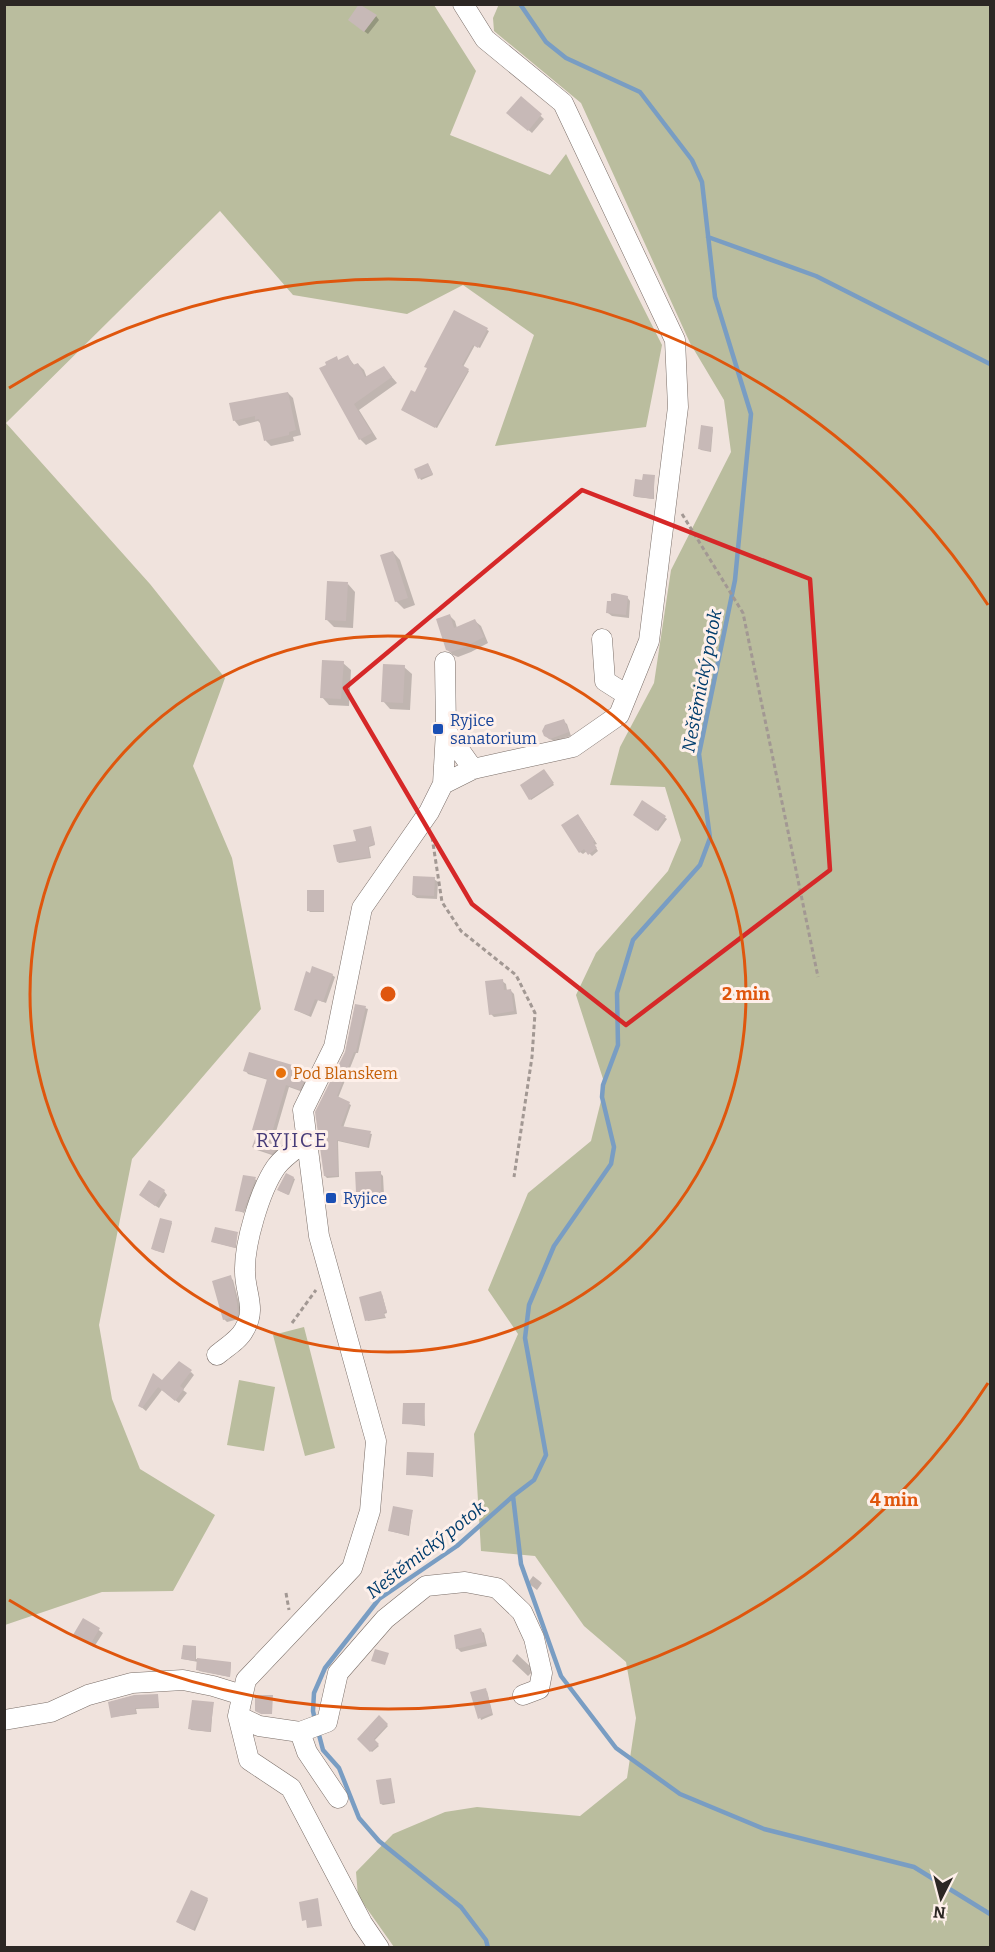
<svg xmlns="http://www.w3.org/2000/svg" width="995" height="1952" font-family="Bitter,serif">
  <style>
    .green { fill: #babd9e }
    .shadow { fill: #0003 }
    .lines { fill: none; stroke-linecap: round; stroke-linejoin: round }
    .stream { stroke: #799dc3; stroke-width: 4.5 }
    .building { fill: #c7b9b7 }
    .minor-casing { stroke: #7a6e68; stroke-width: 21 }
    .path { stroke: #a29893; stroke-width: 3; stroke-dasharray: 4.5 3; stroke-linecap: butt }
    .minor { stroke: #fff; stroke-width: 20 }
    .marked { fill: none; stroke: #d62828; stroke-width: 4.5; stroke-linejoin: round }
    .ring { fill: none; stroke: #df560d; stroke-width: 3 }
    .transit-dot { fill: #1a4fb4; stroke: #fef0ea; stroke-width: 2 }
    .food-dot { fill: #e8710a; stroke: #fef0ea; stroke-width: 2 }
    .labels { text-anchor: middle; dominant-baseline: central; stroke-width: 6; stroke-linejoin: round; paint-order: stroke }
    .transit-label { font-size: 16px; fill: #164399; stroke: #fef0ea; text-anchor: start }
    .food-label { font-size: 16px; fill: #c56008; stroke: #fef0ea; text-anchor: start }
    .water-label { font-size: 18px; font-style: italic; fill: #003c6c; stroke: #fef0ea }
    .quarter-label { font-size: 20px; letter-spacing: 1.5px; fill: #463b78; stroke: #fef0ea }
    .centre { fill: #df560d; stroke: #fef0ea; stroke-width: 3 }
    .ring-label { font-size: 18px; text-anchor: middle; font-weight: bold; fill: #df560d; stroke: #fef0ea; stroke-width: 6; stroke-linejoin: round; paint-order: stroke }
  </style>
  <rect width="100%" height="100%" fill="#f0e3dd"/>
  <!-- green -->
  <path class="green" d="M499,4L990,5V1947H394L358,1896L356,1872L393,1834L445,1812L477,1807L580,1816L627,1778L636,1718L626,1662L584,1626L535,1556L481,1551L474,1434L518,1334L488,1290L528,1193L591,1141L605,1085L576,995L596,953L668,871L681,840L665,787L610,785L620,747L654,683L671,570L731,452L724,400L690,343L581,103L494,31L493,18Z
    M5,5H434L476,71L450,135L550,175L566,154L662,345L646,427L495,446L534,335L463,285L407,314L293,295L220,211L6,423L150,584L225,678L193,766L232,858L261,1009L132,1159L99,1325L112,1399L140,1469L215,1515L173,1591L102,1592L5,1625Z
    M304,1327L335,1448L305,1456L273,1335Z
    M239,1380L275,1387L264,1451L227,1445Z"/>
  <!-- shadow -->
  <path class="shadow" d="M376,16L379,20L368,34L353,23Z
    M521,98L544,119L532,133L512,116Z
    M455,312L489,331L480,348L475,345L463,367L469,371L437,428L404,411L415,394Z
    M348,357L355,366L358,364L364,370L367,378L384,368L397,383L359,410L377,439L366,445L360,439L337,358L339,361Z
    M288,393L293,398L301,435L293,437L294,441L271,446L266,441L262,425L258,421L239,426L234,420Z
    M713,428L711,452L701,450L700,449Z
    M429,466L433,475L421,480L416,470Z
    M654,477V499L636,497L634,496Z
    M393,552L400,560L415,605L404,609L396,601Z
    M348,584L355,592L353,628L334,627L326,619Z
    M627,597L630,601L629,618L612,616L608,613Z
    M450,616L455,621L457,628L475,621L481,626L488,643L471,652L458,657L453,655L447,649Z
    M343,663L351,670L349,706L329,705L322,697Z
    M404,667L412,674L410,710L390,709L383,701Z
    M563,721L567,724L571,736L555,741L549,739L545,735Z
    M545,772L554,785L531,800L530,799Z
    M643,802L667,819L658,831L635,814Z
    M580,818L597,844L594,845L598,851L592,856L587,851L583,854L580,852L563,826Z
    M371,829L375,845L369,847L371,858L339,863L338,862Z
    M434,879L438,882L437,899L417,898L413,895Z
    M323,892L324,912H310L308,910Z
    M332,975L335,977L326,1003L318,1000L311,1017L295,1010Z
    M502,981L506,984L507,991L510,990L514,994L517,1014L494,1017L491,1014Z
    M356,1005L368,1009L358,1053H356L338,1098L351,1105L343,1128L372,1134L369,1148L338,1141L339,1177L327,1178L325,1176L317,1112L346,1053Z
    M250,1054L308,1071L312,1075L303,1092L289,1087L273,1142L281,1147L275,1156L257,1150L254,1147L259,1133L254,1129L268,1080L248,1074L245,1070Z
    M380,1173L383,1176L384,1195H361L357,1192Z
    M244,1176L257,1180L244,1213L237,1210Z
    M293,1178L295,1179L289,1195L280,1191Z
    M164,1191L167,1195L159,1208L145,1199Z
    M171,1222L172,1223L164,1253L154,1250L153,1249Z
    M237,1233L236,1248L213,1242Z
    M230,1277L233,1280L240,1307L239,1319L227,1322L224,1319Z
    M382,1294L387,1313L384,1314L386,1318L368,1321L367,1320Z
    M191,1372L194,1375L183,1390L187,1393L179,1403L162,1390L146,1411L140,1406L162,1382Z
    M424,1405L425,1426L404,1423Z
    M433,1455V1477L407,1474Z
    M412,1512L409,1536L390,1531Z
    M533,1576L542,1583L537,1590L528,1583Z
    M84,1620L103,1633L94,1647L78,1638Z
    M480,1630L484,1633L487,1646L461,1652L457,1648Z
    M196,1647V1659L231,1663L230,1677L199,1671L198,1662L183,1659Z
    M517,1654L534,1670L528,1676L512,1661Z
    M487,1691L493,1715L481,1720L472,1693Z
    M157,1695L159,1708L136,1709L137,1714L112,1717Z
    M213,1704L211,1732L191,1730L190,1728Z
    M379,1717L388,1726L374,1741L379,1746L372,1752L359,1739Z
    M390,1779L395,1803L383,1805L381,1804Z
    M207,1899L208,1900L195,1931L179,1923Z"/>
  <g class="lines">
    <!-- stream -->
    <path class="stream" d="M708,237L816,276L990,364
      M513,1496L521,1564L561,1676L616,1748L680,1794L764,1829L914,1867L990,1914
      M315,1720L313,1711L314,1693L325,1668L379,1599L457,1546L513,1496L534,1480L546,1455L525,1338L529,1305L554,1246L611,1164L614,1147L602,1097L603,1085L618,1045L617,993L633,940L700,865L710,838L699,754L735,580L751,414L715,297L702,182L692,160L640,92L566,58L546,42L520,4
      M318,1731L323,1750L339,1768L359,1818L379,1841L461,1907L486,1940L488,1948"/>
  </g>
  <!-- building -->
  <path class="building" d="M359,4L377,15L364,32L348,20Z
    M521,96L542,114L528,131L506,113Z
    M454,310L488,328L478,348L473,345L462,365L469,369L435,428L401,410L411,390L415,392L427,368L424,367Z
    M348,355L353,365L358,363L365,377L384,366L392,377L354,404L372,433L359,440L319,368L326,365L325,362L337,356L338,360Z
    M288,392L296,430L289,432V435L264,441L259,419L255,420V416L233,421L229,403Z
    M701,425L713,427L710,451L698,449Z
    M428,463L433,474L418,479L414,469Z
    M643,474L655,475L653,499L633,496L635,479L642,480Z
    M393,551L408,598L395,602L380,555Z
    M327,581L348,582L346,621L325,620Z
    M614,593L628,596L626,615L606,613L607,601H611V594Z
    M450,614L454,628L475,619L484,637L465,647L451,652L446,650L436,619Z
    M322,660L344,661L341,699L320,698Z
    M383,664L405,665L403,703L381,702Z
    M564,719L569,732L550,739L544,736L542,731L545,725Z
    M544,769L554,783L529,800L520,785Z
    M642,800L666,816L656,831L633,815Z
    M578,814L595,841L593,842L597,848L588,855L584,849L579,853L561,825Z
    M371,826L375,844L368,846L370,857L337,862L333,845L356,841L353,830Z
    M413,876L435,877L434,896L412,895Z
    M307,890H324V911H307Z
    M312,966L333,974L323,1002L315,999L309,1015L294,1010L306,971L310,973Z
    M503,979L504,990L511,989L514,1011L489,1015L485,981Z
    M355,1004L366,1006L356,1052H354L337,1096L350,1102L341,1126L371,1131L367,1147L337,1140L338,1176H324L315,1112L345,1052Z
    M249,1052L309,1070L300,1090L286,1085L270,1140L279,1143L276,1149L272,1154L252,1147L258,1131L252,1130L267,1079L243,1071Z
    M381,1171V1192H356L355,1172Z
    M286,1173L294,1177L288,1195L277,1190Z
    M243,1175L256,1177L243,1212L235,1211Z
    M149,1180L165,1190L155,1206L139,1195Z
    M160,1218L172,1221L163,1253L151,1249Z
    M215,1227L238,1232L235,1248L211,1242Z
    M231,1275L237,1303L238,1313L237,1316L223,1320L212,1281Z
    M381,1291L387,1312H384L385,1317L365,1321L359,1297Z
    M179,1361L192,1370L180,1386L184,1389L175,1401L158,1387L142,1408L138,1406L153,1373L162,1380Z
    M403,1403H425L424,1425L402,1424Z
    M407,1452L434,1453L433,1476L406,1475Z
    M393,1506L413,1510L408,1535L388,1531Z
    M83,1618L100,1628L90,1645L73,1635Z
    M481,1628L485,1642L456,1649L454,1635Z
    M183,1645L196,1646L195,1661L181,1659Z
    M375,1649L389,1653L385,1665L371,1661Z
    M197,1658L231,1662L230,1677L196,1670Z
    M486,1688L492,1713L478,1719L470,1692Z
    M158,1694L159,1707L135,1708L136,1713L111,1718L108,1702L134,1695Z
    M255,1695H273L272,1714H261L255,1711Z
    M192,1700L214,1702L210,1732L188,1729Z
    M379,1715L388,1724L374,1739L379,1744L370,1752L357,1739Z
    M391,1778L395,1802L380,1804L376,1780Z
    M191,1890L208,1898L193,1930L176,1922Z
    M318,1898L322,1926L307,1928L306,1920L302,1921L299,1902Z"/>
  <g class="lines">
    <defs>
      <path id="minor" d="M602,639L605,681L627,695
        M446,731L473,769
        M443,784L473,769L573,747L619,715L649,641L678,407L675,340L563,103L485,39L463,4
        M217,1355C225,1348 239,1340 244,1330C257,1309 245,1293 245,1272C244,1244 260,1190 276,1167C283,1157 297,1148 307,1140
        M238,1716L259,1726L300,1732L327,1722L338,1673L385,1619L426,1586L465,1582L497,1588L522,1612L534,1638L542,1673L539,1689L523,1695
        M4,1720L51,1712L88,1695L132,1683L183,1680L213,1686L242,1695
        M300,1732L307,1752L338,1798
        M379,1948L362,1923L291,1788L249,1760L238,1716L246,1680L352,1568L370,1511L376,1441L319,1236L303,1110L334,1047L362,908L429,812L443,784L446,731L445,662"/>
    </defs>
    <!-- minor casing -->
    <use href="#minor" class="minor-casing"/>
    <!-- path -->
    <path class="path" d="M682,514L743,613L818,977
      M432,837L442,902L461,931L516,975L535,1013L532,1057L514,1177
      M292,1323L316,1290
      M286,1593L289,1610"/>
    <!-- minor -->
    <use href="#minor" class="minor"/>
  </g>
  <!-- marked area -->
  <path class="marked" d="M582,490L810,579L830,870L626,1025L472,904L345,688Z"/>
  <!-- distance rings -->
  <g class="ring">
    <circle cx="388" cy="994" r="358"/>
    <path d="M988 1383A715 715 0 0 1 9 1600M9 388A715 715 0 0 1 988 605"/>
  </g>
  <!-- markers -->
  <g class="transit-dot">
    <rect x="432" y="723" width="12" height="12" rx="3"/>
    <rect x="325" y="1192" width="12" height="12" rx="3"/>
  </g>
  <circle class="food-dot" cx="281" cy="1073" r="6"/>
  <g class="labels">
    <!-- transit labels -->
    <g class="transit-label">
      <text x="450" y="720">Ryjice<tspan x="450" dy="18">sanatorium</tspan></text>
      <text x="343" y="1198">Ryjice</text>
    </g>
    <!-- food labels -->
    <g class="food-label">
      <text x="293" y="1073">Pod Blanskem</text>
    </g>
    <!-- water labels -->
    <g class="water-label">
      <text transform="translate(702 681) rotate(-79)">Neštěmický potok</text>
      <text transform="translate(426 1550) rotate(-38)">Neštěmický potok</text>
    </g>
    <!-- quarter labels -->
    <g class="quarter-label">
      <text x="292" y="1140">RYJICE</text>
    </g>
  </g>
  <circle cx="388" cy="994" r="9" class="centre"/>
  <g class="ring-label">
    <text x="746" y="1000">2 min</text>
    <text x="894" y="1506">4 min</text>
  </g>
  <!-- border -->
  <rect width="995" height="1952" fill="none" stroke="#2c2724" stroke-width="12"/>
  <!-- north arrow -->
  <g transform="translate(941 1898) rotate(186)" stroke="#fef0ea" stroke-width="4.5" paint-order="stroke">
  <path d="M0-4.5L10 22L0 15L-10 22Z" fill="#2c2724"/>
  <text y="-9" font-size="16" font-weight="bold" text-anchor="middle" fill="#2c2724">N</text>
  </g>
</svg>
